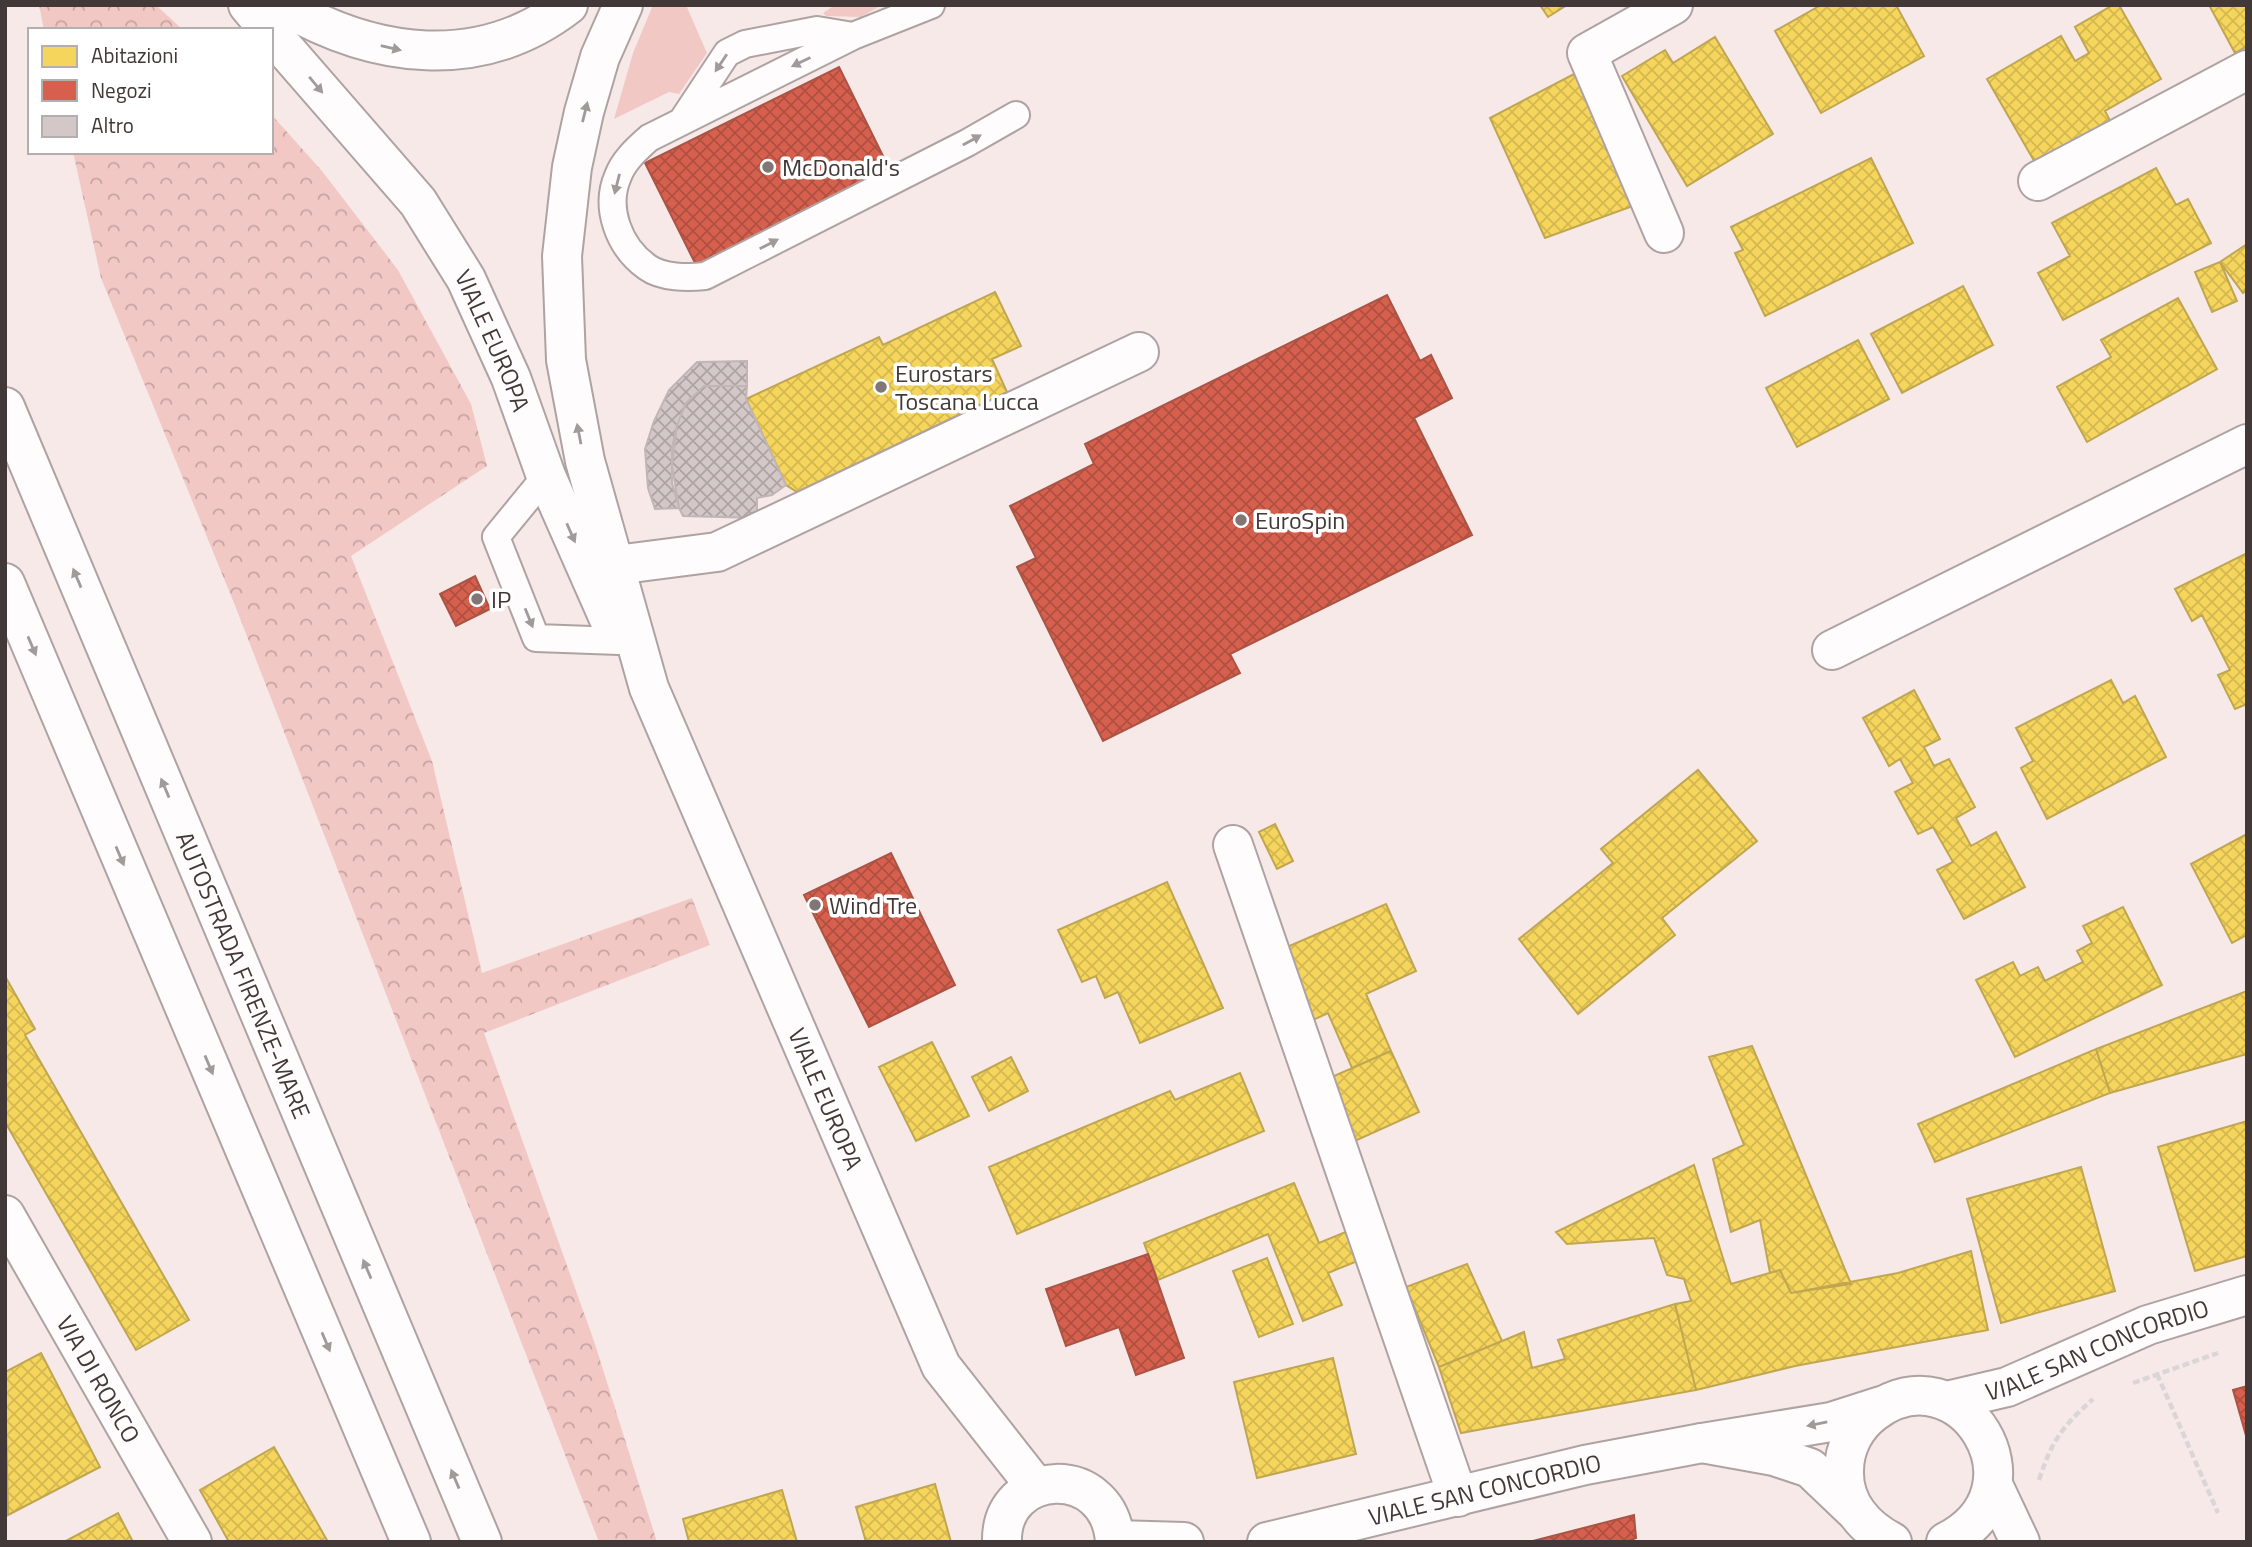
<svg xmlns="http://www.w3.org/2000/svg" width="2252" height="1547" font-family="'Titillium Web',sans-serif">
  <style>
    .grass { fill: #f2c8c5 }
    .forest { fill: url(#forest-crowns) }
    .homes { fill: url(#homes-cross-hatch); stroke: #c0a651; stroke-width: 2 }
    .shops { fill: url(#shops-cross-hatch); stroke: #aa5446; stroke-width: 2 }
    .building { fill: url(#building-cross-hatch); stroke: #c1b6b5; stroke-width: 2 }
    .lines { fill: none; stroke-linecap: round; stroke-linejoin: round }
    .lane-casing { stroke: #aea3a2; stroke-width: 30 }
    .street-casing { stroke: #aea3a2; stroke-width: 42 }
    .secondary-casing { stroke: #aea3a2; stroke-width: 42 }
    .primary-casing { stroke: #aea3a2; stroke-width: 42 }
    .highway-casing { stroke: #aea3a2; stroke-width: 42 }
    .path { stroke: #dbd6d6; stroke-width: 4.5; stroke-dasharray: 7 3.5; stroke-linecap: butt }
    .lane { stroke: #fefcfc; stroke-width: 26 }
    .street { stroke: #fefcfc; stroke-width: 38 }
    .secondary { stroke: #fefcfc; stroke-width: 38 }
    .primary { stroke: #fefcfc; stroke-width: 38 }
    .highway { stroke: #fefcfc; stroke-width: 38 }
    .oneway { fill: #a09a9a }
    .poi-dot { fill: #817675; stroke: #fff; stroke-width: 2.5 }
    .labels { text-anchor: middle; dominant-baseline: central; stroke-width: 7; stroke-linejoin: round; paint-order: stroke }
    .poi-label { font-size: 24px; fill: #423837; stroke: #fff; text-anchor: start }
    .street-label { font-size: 24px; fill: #423837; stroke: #fff }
  </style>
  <defs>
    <pattern id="forest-crowns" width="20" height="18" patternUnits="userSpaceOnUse" patternTransform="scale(1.75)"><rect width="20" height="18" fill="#f2c8c5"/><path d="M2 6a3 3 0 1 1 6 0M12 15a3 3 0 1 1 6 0" fill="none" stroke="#c6a3a1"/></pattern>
    <pattern id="homes-cross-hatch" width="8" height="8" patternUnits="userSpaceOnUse" patternTransform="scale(1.75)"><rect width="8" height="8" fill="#f6d55c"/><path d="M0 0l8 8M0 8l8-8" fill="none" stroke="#d4b851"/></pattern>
    <pattern id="shops-cross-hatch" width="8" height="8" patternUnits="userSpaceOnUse" patternTransform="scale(1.75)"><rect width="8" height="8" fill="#d6604d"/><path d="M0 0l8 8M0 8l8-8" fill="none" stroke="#af5041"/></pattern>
    <pattern id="building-cross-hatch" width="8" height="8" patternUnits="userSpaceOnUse" patternTransform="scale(1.75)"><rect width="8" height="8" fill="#d3c8c7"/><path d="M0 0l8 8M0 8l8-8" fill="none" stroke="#ada3a2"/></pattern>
  </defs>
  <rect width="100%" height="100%" fill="#f7e9e8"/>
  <!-- grass -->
  <path class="grass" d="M653,5H686L707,53L679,94L669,92L614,119L633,53Z
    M835,5H882L861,17L826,16L823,13Z"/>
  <!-- forest -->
  <path class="forest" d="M39,5H156L183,30H44Z
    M271,114L322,171L398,270L471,404L487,466L351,556L432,761L482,973L692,898L710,945L484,1033L595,1344L657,1542H599L234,603L101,278L73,152H271Z"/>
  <!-- homes -->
  <path class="homes" d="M1540,5H1567L1548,17Z
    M1821,5H1896L1924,56L1821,113L1775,31Z
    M2113,5H2119L2161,79L2105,111L2116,132L2041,173L1987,79L2061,36L2075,61L2089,53L2075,27Z
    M2209,5H2247V46L2235,53Z
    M1715,37L1773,134L1687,186L1622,76L1665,50L1673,63Z
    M1578,72L1633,206L1545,238L1490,118Z
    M1871,158L1913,243L1765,316L1735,253L1743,250L1731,227Z
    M2156,168L2176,205L2188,199L2211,243L2063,320L2038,273L2070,256L2052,223Z
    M2247,244V290L2243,293L2220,262Z
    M2220,262L2237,301L2212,312L2195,272Z
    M1963,286L1993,345L1902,393L1871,334Z
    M995,292L1021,346L992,359L1007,392L797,492L786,485L746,399L879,337L883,345Z
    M2178,298L2217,369L2087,442L2057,387L2111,357L2101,340Z
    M1858,340L1889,399L1797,447L1766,388Z
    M2247,553V704L2235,709L2218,675L2230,670L2202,615L2192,621L2175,589Z
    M2111,680L2123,703L2135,696L2166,757L2047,819L2021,768L2033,761L2016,728Z
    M1914,690L1940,739L1924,747L1934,766L1949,759L1975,807L1956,818L1971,846L1996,832L2025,887L1964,919L1937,870L1953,862L1933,827L1918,834L1895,792L1913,783L1900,759L1889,766L1863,718Z
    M1698,770L1757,841L1662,918L1675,935L1578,1014L1519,939L1613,863L1601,849Z
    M1275,824L1293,861L1277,869L1259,832Z
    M2247,834V935L2232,943L2191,864Z
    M1167,882L1223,1008L1140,1043L1118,992L1105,998L1096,976L1082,982L1058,930Z
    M1386,904L1416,971L1366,994L1391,1051L1352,1068L1328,1013L1311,1021L1280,950Z
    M2123,907L2162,985L2015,1057L1976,980L2013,962L2020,976L2038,967L2045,981L2083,962L2077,951L2092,943L2083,926Z
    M5,976L35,1029L25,1035L189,1320L136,1350L5,1122Z
    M2247,991V1054L2110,1093L2096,1049Z
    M932,1042L969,1116L916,1141L879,1067Z
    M1752,1046L1786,1127L1851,1284L1791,1293L1780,1270L1770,1273L1760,1220L1731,1232L1713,1159L1744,1145L1709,1057Z
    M2096,1049L2110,1093L1935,1162L1918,1124Z
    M1391,1051L1419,1112L1346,1145L1318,1083Z
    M1011,1057L1028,1091L989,1111L972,1077Z
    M1240,1073L1264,1131L1017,1234L989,1167L1170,1091L1175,1100Z
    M2247,1121V1256L2195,1271L2158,1147Z
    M1694,1165L1731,1284L1780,1270L1791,1293L1898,1273L1971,1251L1988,1330L1795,1366L1696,1390L1675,1304L1691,1301L1684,1279L1667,1275L1654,1238L1567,1244L1556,1232Z
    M2081,1167L2115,1291L2001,1323L1967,1199Z
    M1294,1183L1319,1243L1348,1231L1360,1260L1328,1273L1342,1305L1303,1321L1268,1234L1158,1280L1144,1243Z
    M1267,1258L1293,1324L1259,1337L1233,1271Z
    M1467,1264L1502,1341L1439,1367L1406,1287Z
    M1675,1304L1696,1390L1461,1433L1439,1367L1524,1332L1532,1368L1565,1359L1558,1340Z
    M41,1353L100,1467L8,1515L5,1372Z
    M1333,1358L1356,1454L1257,1478L1234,1382Z
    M274,1447L328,1542H229L200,1490Z
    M935,1484L951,1542H866L856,1507Z
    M782,1490L797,1542H689L683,1519Z
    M118,1513L133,1542H64Z"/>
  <!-- shops -->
  <path class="shops" d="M839,67L890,170L697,267L645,163Z
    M1387,295L1420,361L1431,355L1452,398L1414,418L1472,535L1230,654L1240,673L1103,741L1017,567L1036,558L1010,506L1094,464L1085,444Z
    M475,576L490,609L456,626L440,594Z
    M891,853L955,985L869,1027L804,895Z
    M1148,1254L1184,1358L1136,1375L1119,1327L1066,1346L1046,1289Z
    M2247,1386V1439L2233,1390Z
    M1634,1515L1636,1538L1625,1542H1529Z"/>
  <!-- building -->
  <path class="building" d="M747,361V386H704L686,403L677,425L672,448V483L679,508L655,509L648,488L645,449L654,421L669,390L697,362Z
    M704,386H747L746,399L786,485L772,495L757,498V518L683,516L679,508L672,466L677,425L686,403Z"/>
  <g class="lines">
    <defs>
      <path id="lane" d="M931,5L853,36L649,138C637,149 624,160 618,176C604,208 619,247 647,267C662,278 688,278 705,276L967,143L1016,115
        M682,121L727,53L745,44L817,30L853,36
        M546,476L496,537L536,638L619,641"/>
      <g id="street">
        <path d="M2038,181L2247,70"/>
        <path d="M1664,233L1587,53L1673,5"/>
        <path d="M616,565L717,552L1139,352"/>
        <path d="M1832,650L2247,444"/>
        <path d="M1233,845L1458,1497"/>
        <path id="s1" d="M5,1215L192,1542"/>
        <path id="s2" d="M1947,1401L2007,1387L2148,1325L2247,1295"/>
      </g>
      <g id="secondary">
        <path d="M248,5L269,30"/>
        <path id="s3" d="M623,5L600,57L584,112L572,167L562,256L566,360L585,461L649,688L941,1366L1036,1487"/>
        <path id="s4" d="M271,33L418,202L466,279L511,378L546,476L614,630"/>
        <path d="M1993,1485L2020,1542"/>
        <path d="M1853,1509L1810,1468L1774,1456L1702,1443L1831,1422L1881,1406"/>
        <path d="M1116,1540L1184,1542"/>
        <path d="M1002,1542C1000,1467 1110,1462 1115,1542"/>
        <path id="s5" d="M1267,1542L1585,1465L1702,1443"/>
        <path d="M1892,1542C1865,1528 1843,1504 1844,1471C1844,1448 1855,1426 1874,1412C1960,1348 2051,1489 1946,1542"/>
      </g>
      <path id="primary" d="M283,5C374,58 480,73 568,5"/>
      <g id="highway">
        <path id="s6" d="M5,407L482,1542"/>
        <path d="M5,583L411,1542"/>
      </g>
    </defs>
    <!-- lane casing -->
    <use href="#lane" class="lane-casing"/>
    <!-- street casing -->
    <use href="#street" class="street-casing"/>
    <!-- secondary casing -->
    <use href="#secondary" class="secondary-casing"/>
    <!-- primary casing -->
    <use href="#primary" class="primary-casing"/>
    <!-- highway casing -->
    <use href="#highway" class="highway-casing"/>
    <!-- path -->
    <path class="path" d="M2157,1374L2218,1513
      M2133,1383L2218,1353
      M2039,1480C2052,1440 2062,1427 2093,1399"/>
    <!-- lane -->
    <use href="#lane" class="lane"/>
    <!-- street -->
    <use href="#street" class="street"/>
    <!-- secondary -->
    <use href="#secondary" class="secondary"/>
    <!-- primary -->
    <use href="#primary" class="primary"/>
    <!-- highway -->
    <use href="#highway" class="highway"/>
  </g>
  <!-- one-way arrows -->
  <defs><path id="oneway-solid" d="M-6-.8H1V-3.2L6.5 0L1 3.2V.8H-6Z" transform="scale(1.75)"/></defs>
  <g class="oneway">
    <use href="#oneway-solid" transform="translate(391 48) rotate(13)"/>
    <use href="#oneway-solid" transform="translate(801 62) rotate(154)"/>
    <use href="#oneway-solid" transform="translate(721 63) rotate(124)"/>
    <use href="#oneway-solid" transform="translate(316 85) rotate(50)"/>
    <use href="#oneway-solid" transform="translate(585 112) rotate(-76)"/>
    <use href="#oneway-solid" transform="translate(972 140) rotate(-29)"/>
    <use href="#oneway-solid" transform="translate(617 184) rotate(104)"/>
    <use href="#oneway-solid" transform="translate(769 244) rotate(-27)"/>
    <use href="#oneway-solid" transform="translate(579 434) rotate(-101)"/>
    <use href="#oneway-solid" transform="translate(571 533) rotate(66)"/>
    <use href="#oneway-solid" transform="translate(77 578) rotate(-113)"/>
    <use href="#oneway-solid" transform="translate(529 618) rotate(68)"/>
    <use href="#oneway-solid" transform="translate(32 646) rotate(67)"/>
    <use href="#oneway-solid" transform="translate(165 788) rotate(-113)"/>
    <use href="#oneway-solid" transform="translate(120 856) rotate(67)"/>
    <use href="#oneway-solid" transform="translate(209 1065) rotate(67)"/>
    <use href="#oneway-solid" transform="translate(367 1269) rotate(-113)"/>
    <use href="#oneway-solid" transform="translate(326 1342) rotate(67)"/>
    <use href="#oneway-solid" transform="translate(1817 1424) rotate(168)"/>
    <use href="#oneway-solid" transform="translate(455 1479) rotate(-113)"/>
  </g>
  <!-- markers -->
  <g class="poi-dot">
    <circle cx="768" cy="167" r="7"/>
    <circle cx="881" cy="387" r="7"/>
    <circle cx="1241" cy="520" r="7"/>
    <circle cx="477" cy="599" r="7"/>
    <circle cx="815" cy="905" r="7"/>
  </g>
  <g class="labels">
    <!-- poi labels -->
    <g class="poi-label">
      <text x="782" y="167">McDonald's</text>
      <text x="895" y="373">Eurostars<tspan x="895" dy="28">Toscana Lucca</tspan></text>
      <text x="1255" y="520">EuroSpin</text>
      <text x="491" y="599">IP</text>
      <text x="829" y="905">Wind Tre</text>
    </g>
    <!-- street labels -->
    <g class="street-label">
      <text stroke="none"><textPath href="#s4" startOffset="382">VIALE EUROPA</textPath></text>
      <text stroke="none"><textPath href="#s6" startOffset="616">AUTOSTRADA FIRENZE-MARE</textPath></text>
      <text stroke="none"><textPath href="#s3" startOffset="1150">VIALE EUROPA</textPath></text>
      <text stroke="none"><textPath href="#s2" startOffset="159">VIALE SAN CONCORDIO</textPath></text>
      <text stroke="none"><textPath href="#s1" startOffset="189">VIA DI RONCO</textPath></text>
      <text stroke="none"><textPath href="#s5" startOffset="224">VIALE SAN CONCORDIO</textPath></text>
    </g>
  </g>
  <!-- border -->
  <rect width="2252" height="1547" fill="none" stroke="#423837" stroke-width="14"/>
  <!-- legend -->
  <rect x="28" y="28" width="245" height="126" fill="#ffffff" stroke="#b3afaf" stroke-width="2"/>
  <rect x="42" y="46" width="35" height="21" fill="#f6d55c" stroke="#b3afaf" stroke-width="2"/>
  <text x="91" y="63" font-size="21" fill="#423837">Abitazioni</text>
  <rect x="42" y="80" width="35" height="21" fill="#d6604d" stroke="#b3afaf" stroke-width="2"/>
  <text x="91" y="98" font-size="21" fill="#423837">Negozi</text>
  <rect x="42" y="116" width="35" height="21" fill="#d3c8c7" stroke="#b3afaf" stroke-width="2"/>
  <text x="91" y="133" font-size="21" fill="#423837">Altro</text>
</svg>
